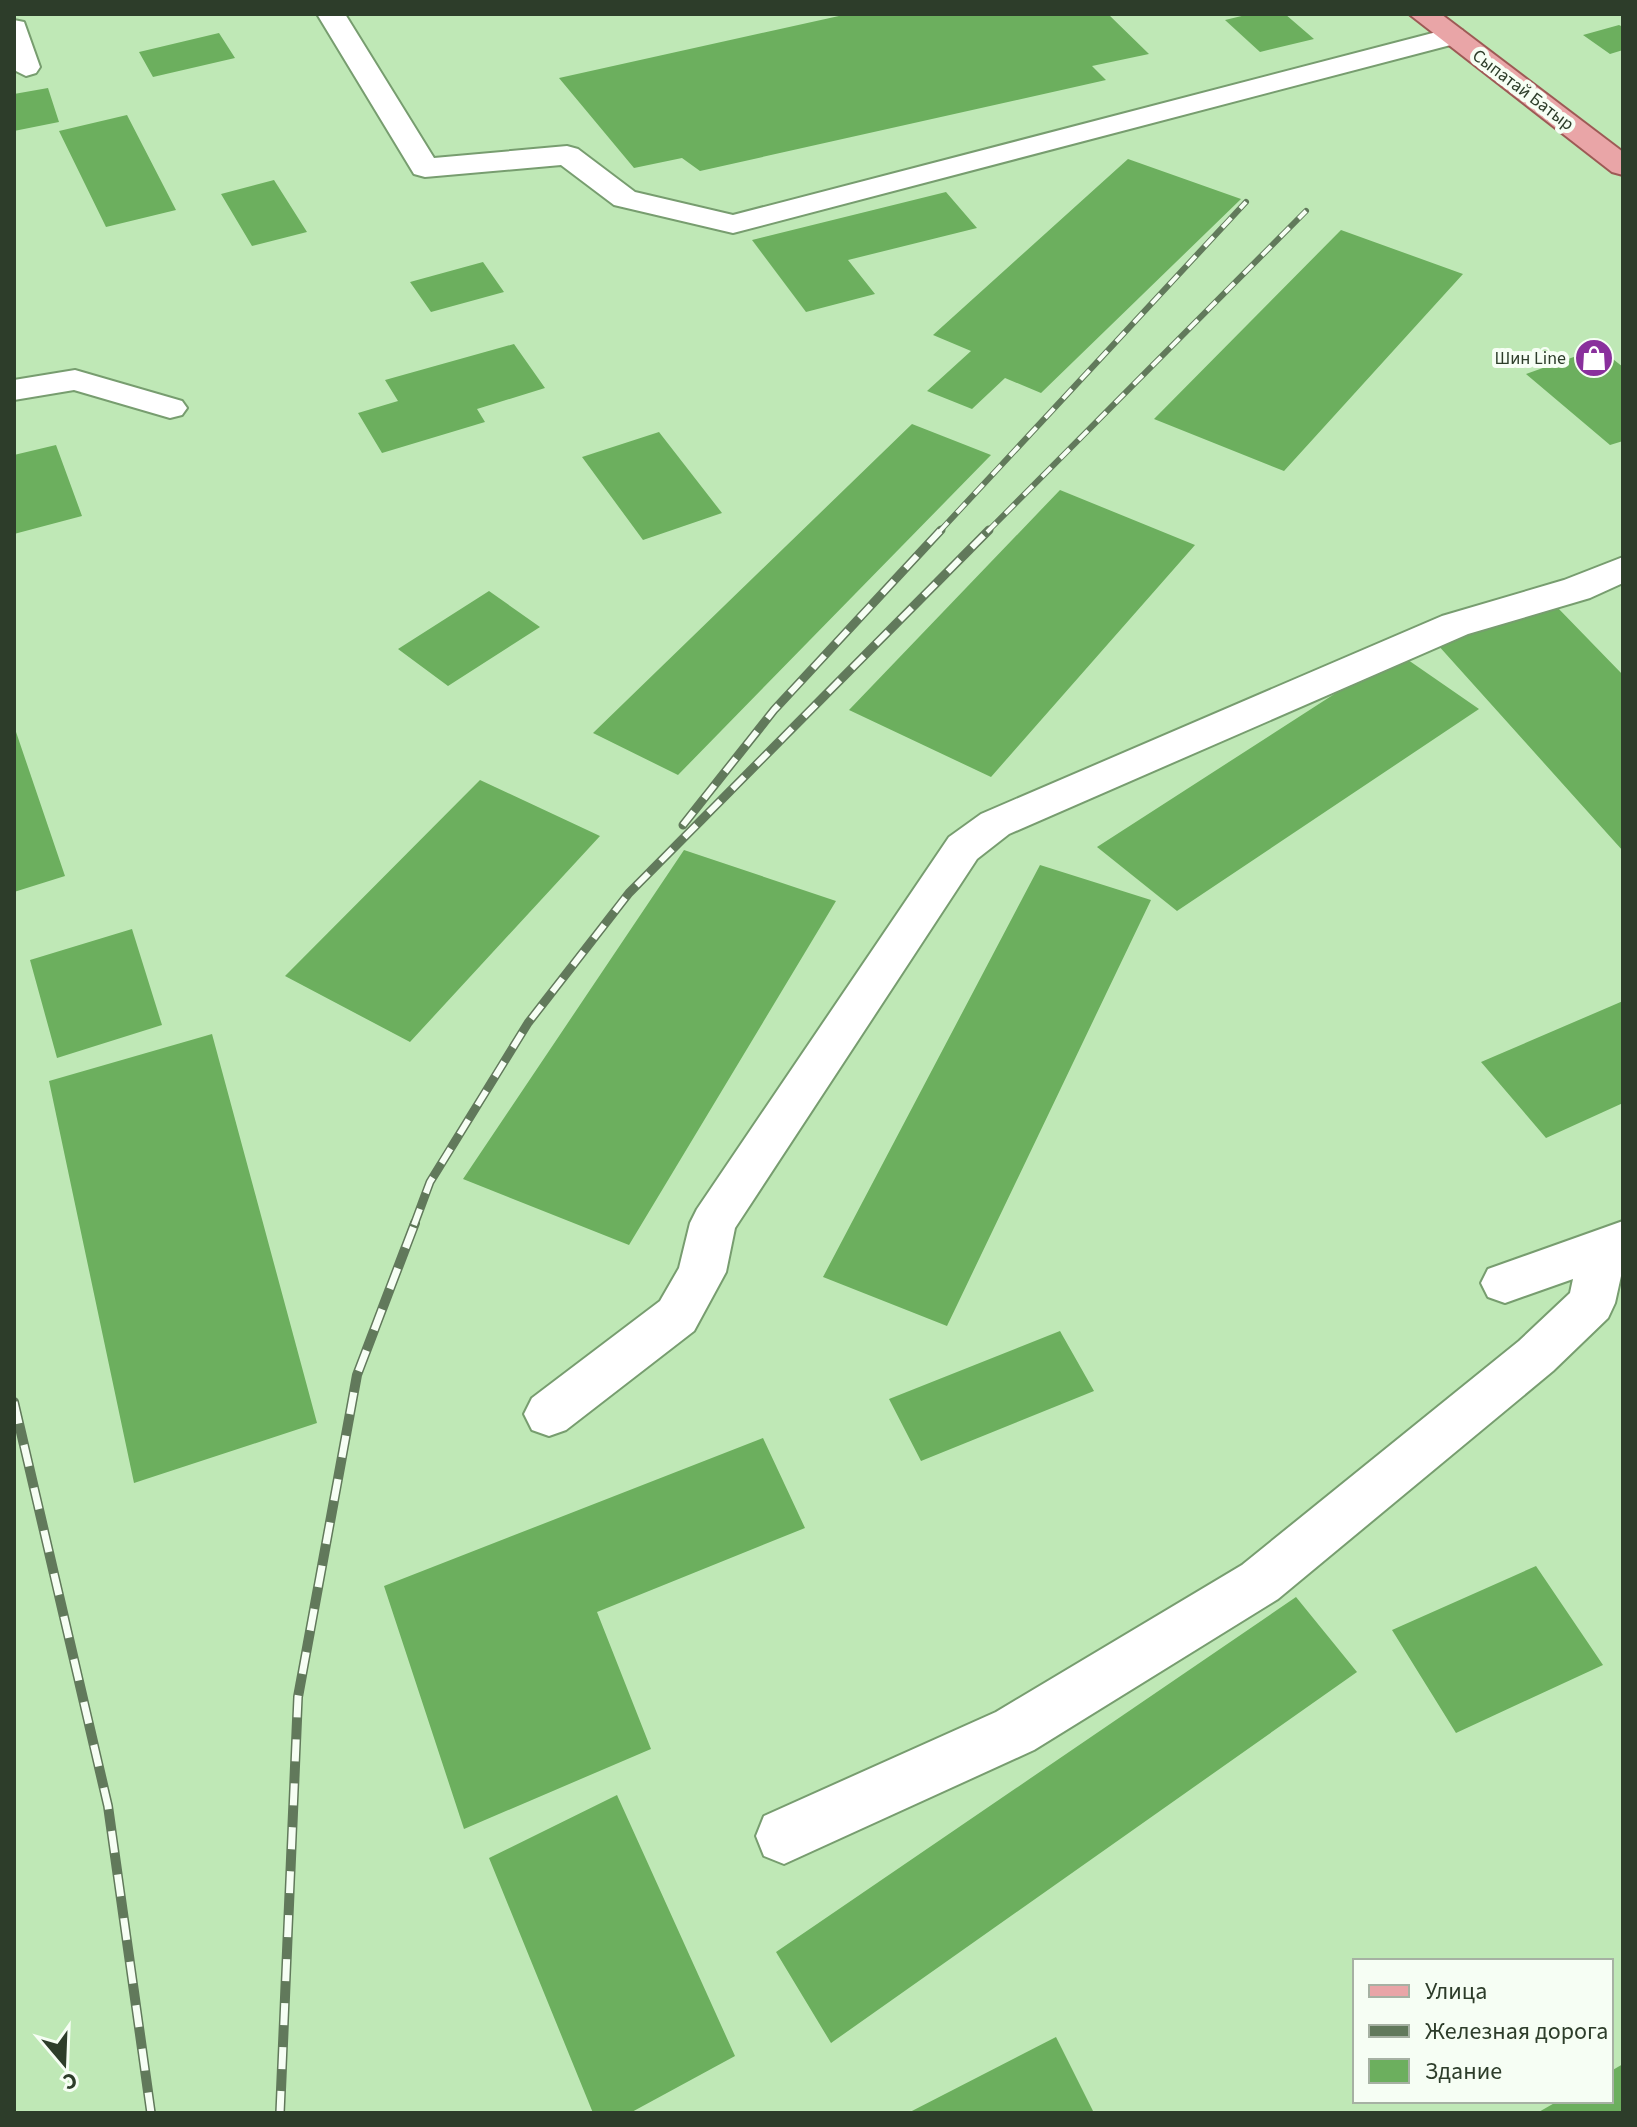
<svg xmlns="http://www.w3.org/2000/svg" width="1637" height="2127" font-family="'Source Sans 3',sans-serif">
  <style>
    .building { fill: #6caf5e }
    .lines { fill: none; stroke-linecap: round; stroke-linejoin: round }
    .minor-casing { stroke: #779d6f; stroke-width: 4 }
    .major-casing { stroke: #9d5a55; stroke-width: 4 }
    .minor { fill: #fff; fill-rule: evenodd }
    .major { fill: #e9a5a7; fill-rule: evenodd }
    .rail-far2-casing { stroke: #61795b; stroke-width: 6 }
    .rail-far1-casing { stroke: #61795b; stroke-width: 9 }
    .rail-casing { stroke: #61795b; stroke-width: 10 }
    .rail-far2 { stroke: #f6fef4; stroke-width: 4; stroke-dasharray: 13; stroke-linecap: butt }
    .rail-far1 { stroke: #f6fef4; stroke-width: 6; stroke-dasharray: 17; stroke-linecap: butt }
    .rail { stroke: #f6fef4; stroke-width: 7; stroke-dasharray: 22; stroke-linecap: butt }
    .labels { text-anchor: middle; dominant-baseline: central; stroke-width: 8; stroke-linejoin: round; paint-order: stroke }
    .far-street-label { font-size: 18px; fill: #2d3d2a; stroke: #f6fef4 }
    .far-poi-label { font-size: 18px; fill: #2d3d2a; stroke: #f6fef4; text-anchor: end }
  </style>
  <rect width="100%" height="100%" fill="#bfe8b6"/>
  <!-- building -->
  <path class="building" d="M848,14H1108L1149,54L1092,66L1106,80L700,171L682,158L634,168L559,78Z
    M1250,14H1285L1314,39L1260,52L1225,20Z
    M1619,25L1623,27V50L1610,54L1583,35Z
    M219,33L235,58L153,77L139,52Z
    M48,88L59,122L14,131V94Z
    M127,115L176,210L106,227L59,131Z
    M1128,159L1241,199L1041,393L1005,378L972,409L927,391L971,351L933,335Z
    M274,180L307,232L252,246L221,194Z
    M946,192L977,228L848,260L875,294L806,312L752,240Z
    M1341,230L1463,274L1284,471L1154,419Z
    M483,262L504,292L431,312L410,282Z
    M514,344L545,388L477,409L485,422L382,453L358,413L398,401L385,380Z
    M1599,348L1623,367V441L1610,445L1526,374Z
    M912,424L991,455L678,775L593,733Z
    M659,432L722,513L643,540L582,457Z
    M56,445L82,516L14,534V455Z
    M1060,490L1195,545L991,777L849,710Z
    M489,591L540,627L448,686L398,649Z
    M1556,606L1623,675V851L1437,644Z
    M1398,653L1479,709L1177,911L1097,847Z
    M14,726L65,876L14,892Z
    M480,780L600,836L410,1042L285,976Z
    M684,850L836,901L629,1245L463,1179Z
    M1040,865L1151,900L947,1326L823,1277Z
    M132,929L162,1025L57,1058L30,960Z
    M1623,1001V1103L1546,1138L1481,1062Z
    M212,1034L317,1423L134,1483L49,1081Z
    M1060,1331L1094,1391L921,1461L889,1399Z
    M763,1438L805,1528L597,1612L651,1749L464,1829L384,1586Z
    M1536,1566L1603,1665L1456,1733L1392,1630Z
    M1296,1597L1357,1672L831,2043L776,1952Z
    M617,1795L735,2056L630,2113H593L489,1858Z
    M1056,2037L1094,2113H908Z
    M1623,2064V2113H1537L1558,2101H1611V2071Z"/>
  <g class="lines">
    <defs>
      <path id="minor" d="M317,14H345L434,158L567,146L578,149L635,192L733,215L1452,28L1462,30L1466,36L1462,42L733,233L614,205L561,165L425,177L414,174Z
        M14,20L24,22L40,67L36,73L26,76L14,70Z
        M75,370L182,401L187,408L182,415L170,418L74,390L14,400V380Z
        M1623,557V583L1590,598L1468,634L1009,834L977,859L735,1228L726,1272L694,1331L566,1430L549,1436L532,1430L524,1414L532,1398L660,1301L679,1268L690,1223L697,1209L949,837L981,814L1442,616L1564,580Z
        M1623,1221V1267L1615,1303L1608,1318L1553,1371L1278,1599L1034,1750L784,1864L764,1856L756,1836L764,1816L996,1712L1242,1565L1519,1341L1570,1293L1573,1279L1505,1303L1488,1297L1481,1283L1488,1269Z"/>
      <path id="major" d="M1409,14H1441L1623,152V175L1612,172Z"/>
    </defs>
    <!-- minor casing -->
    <use href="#minor" class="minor-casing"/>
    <!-- major casing -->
    <use href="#major" class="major-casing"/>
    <!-- minor -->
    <use href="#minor" class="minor"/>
    <!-- major -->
    <use href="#major" class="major"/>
    <defs>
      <path id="rail-far2" d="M939,532L1246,202
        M987,532L1306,211"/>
      <path id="rail-far1" d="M683,825L774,710L941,530
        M414,1225L430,1182L528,1023L629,893L989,530"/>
      <path id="rail" d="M14,1402L108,1806L151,2113
        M280,2113L298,1697L357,1375L415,1223"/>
    </defs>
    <!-- rail-far2 casing -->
    <use href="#rail-far2" class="rail-far2-casing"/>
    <!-- rail-far1 casing -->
    <use href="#rail-far1" class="rail-far1-casing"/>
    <!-- rail casing -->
    <use href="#rail" class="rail-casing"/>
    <!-- rail-far2 -->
    <use href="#rail-far2" class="rail-far2"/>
    <!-- rail-far1 -->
    <use href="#rail-far1" class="rail-far1"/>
    <!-- rail -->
    <use href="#rail" class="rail"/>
  </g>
  <!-- icons -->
  <defs>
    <symbol id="shop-disc" viewBox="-11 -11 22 22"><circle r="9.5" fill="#89309c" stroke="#f6fef4"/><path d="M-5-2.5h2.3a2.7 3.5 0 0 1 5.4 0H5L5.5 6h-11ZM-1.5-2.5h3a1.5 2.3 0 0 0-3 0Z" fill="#fff"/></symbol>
  </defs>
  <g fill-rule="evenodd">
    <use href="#shop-disc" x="1572" y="336" width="44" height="44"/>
  </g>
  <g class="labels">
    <!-- far-street labels -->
    <g class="far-street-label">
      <text transform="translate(1523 90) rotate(37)">Сыпатай Батыр</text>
    </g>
    <!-- far-poi labels -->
    <g class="far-poi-label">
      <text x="1566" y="358">Шин Line</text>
    </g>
  </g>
  <!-- border -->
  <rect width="1637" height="2127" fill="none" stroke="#2d3d2a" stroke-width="32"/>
  <!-- legend -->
  <rect x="1353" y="1959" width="260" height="144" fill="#f6fef4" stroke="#a6b1a3" stroke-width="2"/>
  <rect x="1369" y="1985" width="40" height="12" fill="#e9a5a7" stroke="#a6b1a3" stroke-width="2"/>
  <text x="1425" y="1999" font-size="24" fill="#2d3d2a">Улица</text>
  <rect x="1369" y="2025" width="40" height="12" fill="#61795b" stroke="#a6b1a3" stroke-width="2"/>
  <text x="1425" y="2039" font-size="24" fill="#2d3d2a">Железная дорога</text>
  <rect x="1369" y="2059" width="40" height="24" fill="#6caf5e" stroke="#a6b1a3" stroke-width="2"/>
  <text x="1425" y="2079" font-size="24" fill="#2d3d2a">Здание</text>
  <!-- north arrow -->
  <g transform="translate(64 2063) rotate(161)" stroke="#f6fef4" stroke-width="6" paint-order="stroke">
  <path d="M0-6L14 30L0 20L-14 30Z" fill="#2d3d2a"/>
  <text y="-12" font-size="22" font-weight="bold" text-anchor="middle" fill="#2d3d2a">С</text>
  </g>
</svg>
